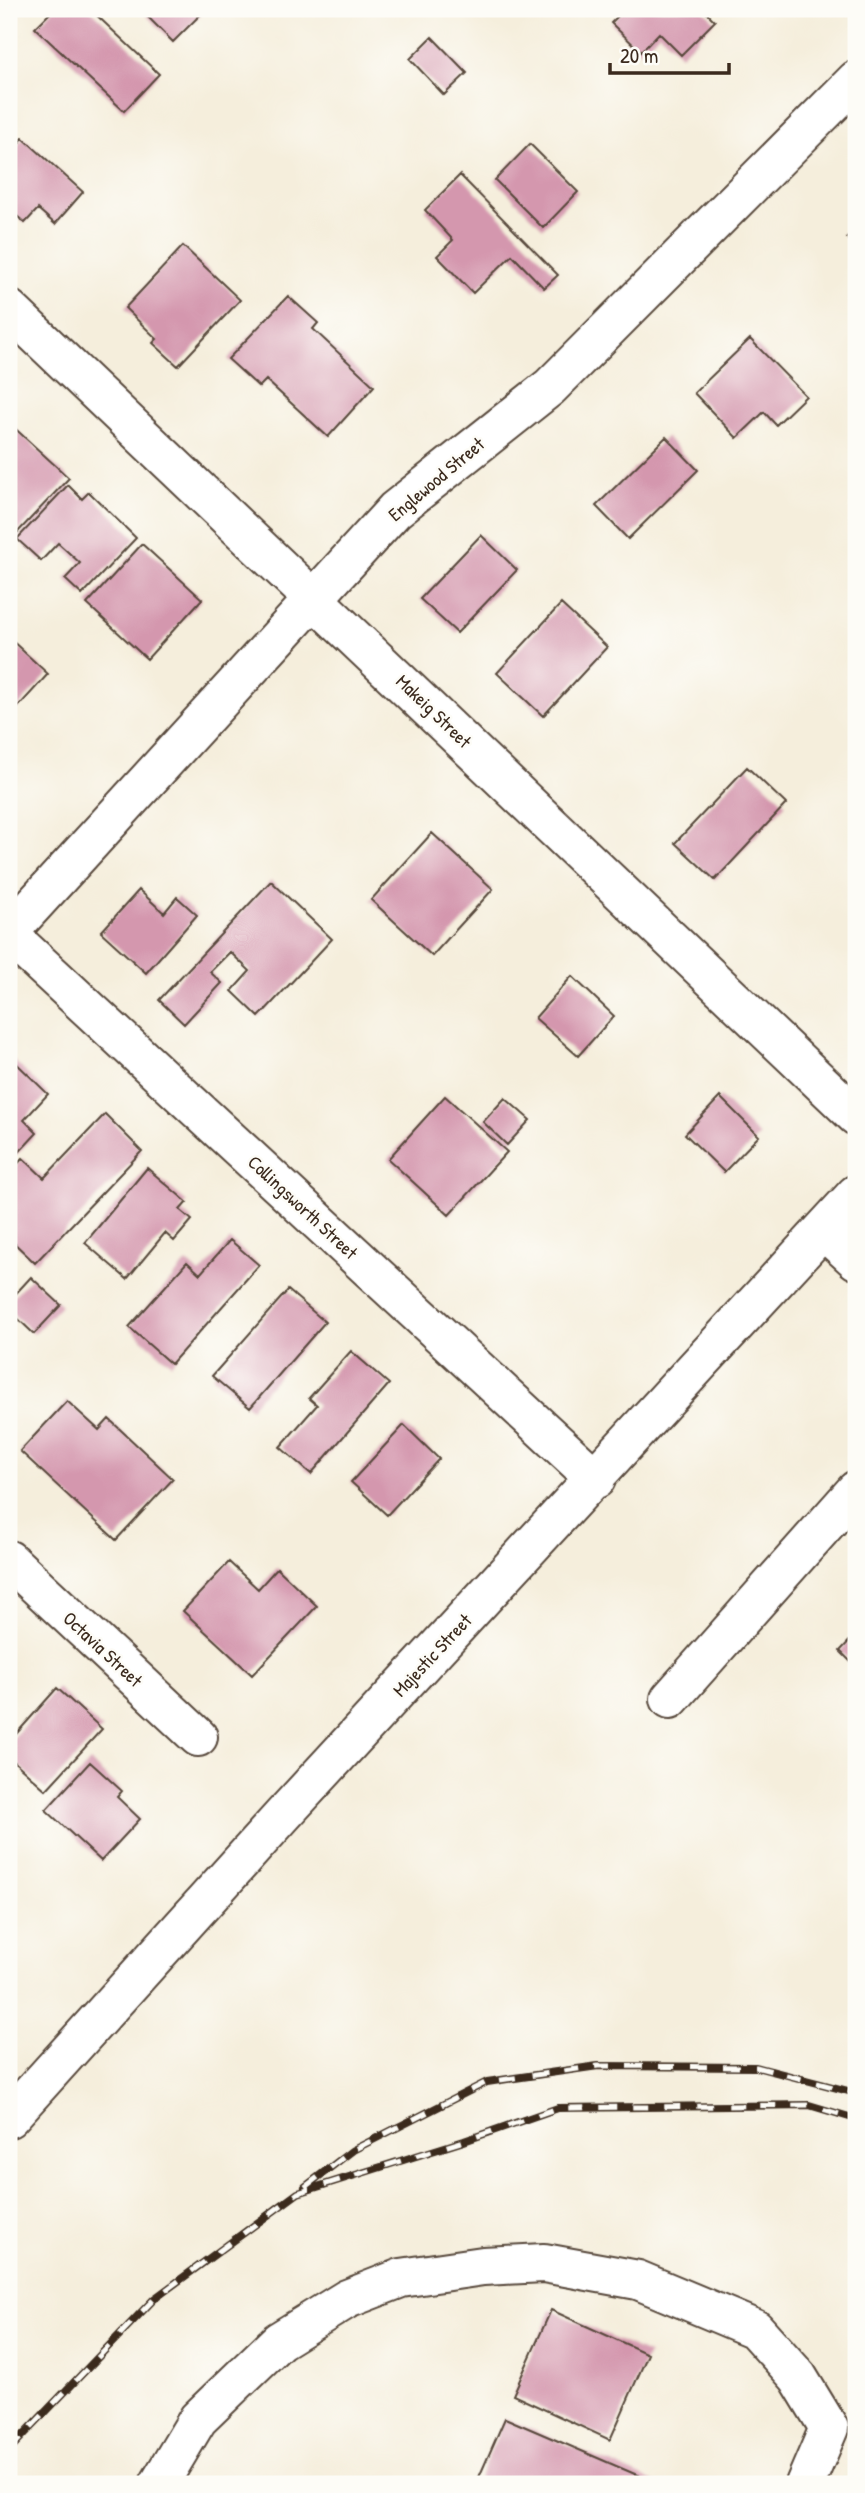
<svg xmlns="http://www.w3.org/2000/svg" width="865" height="2493" font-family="'Patrick Hand',sans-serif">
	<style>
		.building { fill: #d497ae }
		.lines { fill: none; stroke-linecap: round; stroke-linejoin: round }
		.minor-casing { stroke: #57473a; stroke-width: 42 }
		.minor { stroke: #fff; stroke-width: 38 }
		.rail-casing { stroke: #3b2a1e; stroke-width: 8 }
		.rail { stroke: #fdfcf7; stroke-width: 5; stroke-dasharray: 16; stroke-linecap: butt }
		.labels { text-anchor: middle; stroke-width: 5; stroke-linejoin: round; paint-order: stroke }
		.street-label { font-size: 19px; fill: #3b2a1e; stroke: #fdfcf7 }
	</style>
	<rect width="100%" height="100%" fill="#fdfcf7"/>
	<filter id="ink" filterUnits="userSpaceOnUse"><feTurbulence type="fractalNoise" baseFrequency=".0143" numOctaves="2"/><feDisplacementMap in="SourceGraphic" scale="14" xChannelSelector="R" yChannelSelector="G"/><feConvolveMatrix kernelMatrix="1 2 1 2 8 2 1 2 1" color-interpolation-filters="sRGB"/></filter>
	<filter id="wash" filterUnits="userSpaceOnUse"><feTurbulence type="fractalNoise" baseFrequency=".00686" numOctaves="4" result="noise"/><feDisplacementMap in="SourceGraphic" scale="28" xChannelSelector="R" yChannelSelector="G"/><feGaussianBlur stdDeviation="1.57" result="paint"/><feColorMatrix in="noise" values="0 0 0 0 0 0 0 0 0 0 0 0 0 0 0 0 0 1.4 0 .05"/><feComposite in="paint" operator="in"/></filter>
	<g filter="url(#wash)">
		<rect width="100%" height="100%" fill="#f5eedc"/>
		<g id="blocks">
			<path class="building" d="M54,9h36l69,65 -35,37 -89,-83z
				M140,9h66l-33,33z
				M625,9h78l12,12 -34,34 -22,-22 -18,19 -30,-29z
				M432,37l35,36 -23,22 -34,-36z
				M23,138l60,54 -28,32 -17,-15 -13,14 -16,-14v-55z
				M530,144l48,48 -35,36 -48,-48z
				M460,175l98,100 -14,13 -32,-33 -39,38 -36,-37 16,-16 -28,-30z
				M856,228v18l-9,-8z
				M183,246l57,54 -62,66 -25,-23 4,-4 -32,-31z
				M288,296l30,27 -5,6 61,57 -46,51 -62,-57 -7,7 -31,-28z
				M750,339l56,57 -30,29 -12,-13 -27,26 -43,-45z
				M9,423l60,55 -53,56 -7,-7z
				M666,437l32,33 -70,69 -32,-33z
				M68,485l14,14 7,-7 47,46 -54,57 -17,-16 15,-16 -22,-20 -17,18 -24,-22z
				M481,535l36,35 -60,63 -37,-34z
				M142,544l60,55 -55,60 -60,-55z
				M561,604l46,43 -64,69 -46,-43z
				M9,638l39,36 -39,43z
				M747,767l39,37 -71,76 -40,-37z
				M432,833l61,56 -61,67 -61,-56z
				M271,881l61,58 -73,78 -27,-26 18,-20 -20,-19 -20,20 12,11 -38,41 -25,-24z
				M139,890l25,23 13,-16 20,18 -51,58 -45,-41z
				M572,976l42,40 -36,40 -43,-38z
				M9,1056l39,38 -24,26 13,13 -28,30z
				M445,1096l62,56 -58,63 -61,-56z
				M720,1097l39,39 -35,36 -39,-38z
				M505,1098l25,22 -23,25 -24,-23z
				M105,1114l37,37 -107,112 -26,-25v-65l14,-15 21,20z
				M147,1168l40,34 -7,8 12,10 -18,21 -9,-8 -38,46 -42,-36z
				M230,1240l29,25 -88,99 -42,-37 58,-65 13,12z
				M31,1277l30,28 -27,29 -25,-24v-9z
				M288,1290l37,32 -75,86 -38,-32z
				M351,1351l38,33 -78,90 -31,-27 37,-42 -8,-7z
				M67,1401l32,29 10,-11 64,60 -57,61 -96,-89z
				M404,1425l35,34 -52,56 -36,-33z
				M229,1562l29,27 19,-21 40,38 -65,69 -69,-64z
				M856,1634v33l-16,-16z
				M57,1688l45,41 -56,61 -37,-33v-15z
				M90,1762l32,29 -5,6 23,22 -39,42 -55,-51z
				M551,2310l97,44 -38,86 -97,-45z
				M505,2418l153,66h-182z"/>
		</g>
	</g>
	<g filter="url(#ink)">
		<use href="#blocks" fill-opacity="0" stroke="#57473a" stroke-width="2"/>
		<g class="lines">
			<g class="minor-casing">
				<path id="minor" d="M9,309l847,807
					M9,932l386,-422 155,-123 306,-307
					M9,935l587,544
					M823,1230l33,30
					M9,1560l189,177
					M670,1699l186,-209
					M9,2118l273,-302 574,-622
					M159,2484l39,-65 81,-78 68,-42 54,-21 82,-12 61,-3 94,17 117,49 43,48 31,51 -24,56"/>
			</g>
			<use href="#minor" class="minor"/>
			<g class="rail-casing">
				<path id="rail" d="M305,2187l48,-37 134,-68 111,-16 158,1 100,26
					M9,2450l145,-151 144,-106 166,-52 94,-33 251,-3 47,14"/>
			</g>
			<use href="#rail" class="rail"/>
		</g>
	</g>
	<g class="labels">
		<g class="street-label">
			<text transform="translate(436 479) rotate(-40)" y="7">Englewood Street</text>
			<text transform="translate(434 711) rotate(44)" y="7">Makeig Street</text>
			<text transform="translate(303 1207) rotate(43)" y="7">Collingsworth Street</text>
			<text transform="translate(103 1649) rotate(43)" y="7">Octavia Street</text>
			<text transform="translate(432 1655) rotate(-47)" y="7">Majestic Street</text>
		</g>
	</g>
	<rect width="865" height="2493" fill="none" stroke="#fdfcf7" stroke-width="35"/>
	<path d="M610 63v10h119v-10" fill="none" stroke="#3b2a1e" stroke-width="3.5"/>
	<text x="620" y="63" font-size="21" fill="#3b2a1e" stroke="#fdfcf7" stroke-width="5" paint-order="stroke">20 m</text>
</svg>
